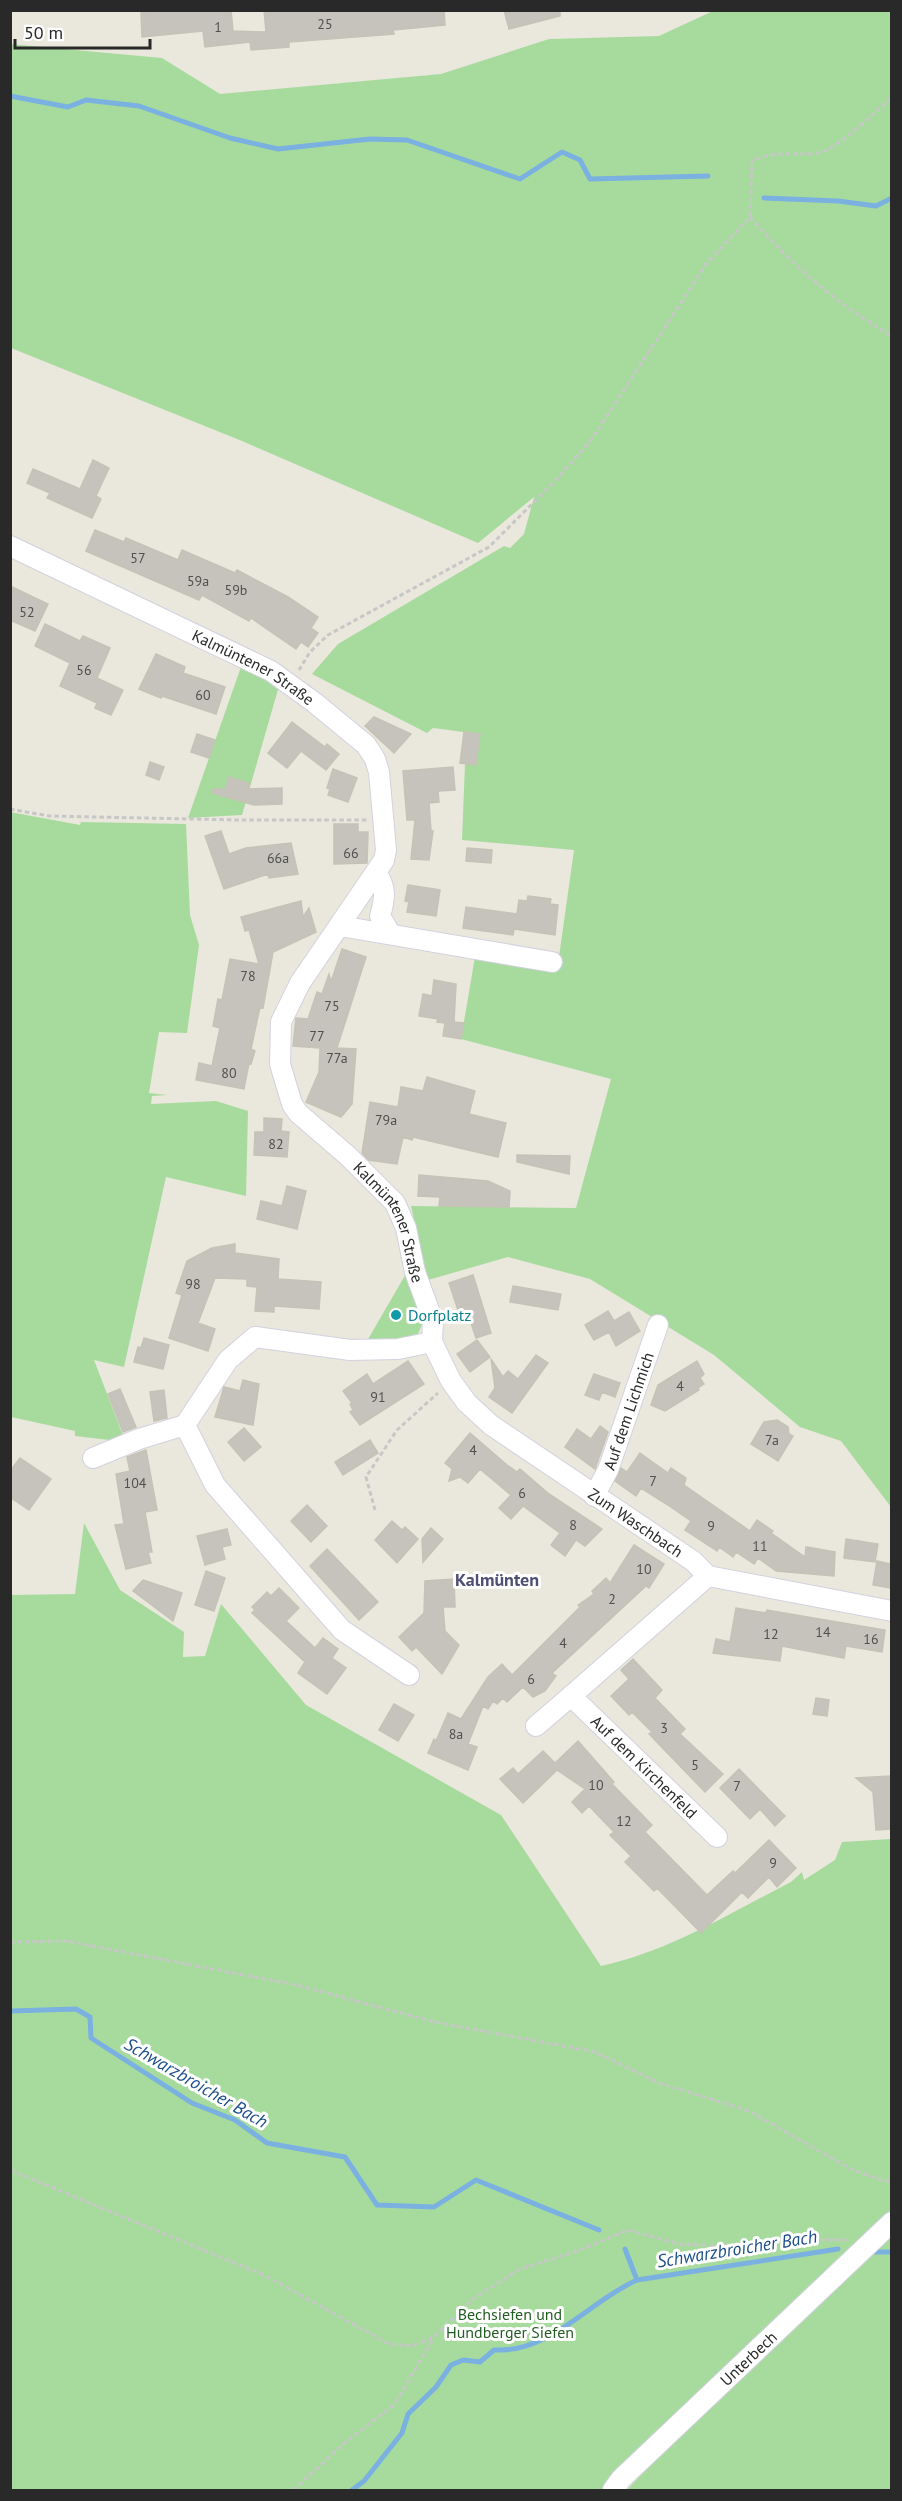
<svg xmlns="http://www.w3.org/2000/svg" width="902" height="2501" font-family="'PT Sans',sans-serif">
	<style>
		.green { fill: #a7db9e }
		.lines { fill: none; stroke-linecap: round; stroke-linejoin: round }
		.stream { stroke: #7ab1e1; stroke-width: 5 }
		.building { fill: #c5c3bc; stroke: #c5c2b6; stroke-width: 1.5 }
		.minor-casing { stroke: #d2d2e0; stroke-width: 22 }
		.path { stroke: #c7c7c7; stroke-width: 3; stroke-dasharray: 4.5 3; stroke-linecap: butt }
		.minor { stroke: #fff; stroke-width: 20 }
		.culture-dot { fill: #0f9aa8; stroke: #fff; stroke-width: 2 }
		.labels { text-anchor: middle; stroke-width: 6; stroke-linejoin: round; paint-order: stroke }
		.number-label { font-size: 14px; fill: #50504e }
		.street-label { font-size: 16px; fill: #292929; stroke: #fff }
		.culture-label { font-size: 16px; fill: #0d838f; stroke: #fff; text-anchor: start }
		.park-label { font-size: 16px; fill: #225e21; stroke: #fff }
		.neighbourhood-label { font-size: 18px; font-weight: bold; fill: #4f4e74; stroke: #fff }
		.water-label { font-size: 18px; font-style: italic; fill: #1c4e8a; stroke: #fff }
	</style>
	<rect width="100%" height="100%" fill="#eae7dc"/>
	<path class="green" d="M713,11h178v1496l-50,-66 -41,-14 -86,-72 -124,-76 -82,-22 -80,23 -17,-74 165,2 35,-129 -150,-40 14,-82 82,14 17,-121 -112,-10 3,-76 11,1 3,-31 -46,-6 -6,5 -115,-59 26,-30 166,-98 6,2 14,-14 10,-37 -56,46 -236,-102 -231,-93 -1,-304 152,14 58,36 221,-20 108,-35 110,-3z
		M242,664l37,22 -37,129 -54,3z
		M10,812l70,13 1,-3 105,2 4,91 9,30 -12,88 -28,-1 -10,61 18,2 -15,1 -1,8 65,-3 32,10 -2,85 -80,-19 -42,190 -30,-7 30,78 -6,3 -43,-5v-5l-64,-14z
		M407,1272l16,50 -5,12 -6,5 -45,2z
		M84,1523l36,67 64,42 -1,25 22,-1 16,-52 85,101 195,110 100,151c67,-14 129,-53 190,-84l11,-10 2,8 31,-20 7,-18 49,-3v651h-264l55,-60 -77,60h-594l-1,-895 65,-1z"/>
	<g class="lines">
		<path class="stream" d="M10,96l58,11 18,-7 53,6 91,32 48,11 92,-10 37,1 113,39 42,-27 18,8 10,19 118,-3
			M764,198l74,3 38,5 16,-8
			M10,2011l66,-2 14,8 1,21 101,65 43,17 32,23 78,14 32,48 57,2 42,-27 123,50
			M625,2249l12,31 201,-31
			M875,2252h17
			M352,2490l12,-9 38,-48 6,-19 28,-27 15,-22 12,-5 17,2 14,-12c57,3 95,-49 143,-70"/>
	</g>
	<path class="building" d="M162,10h69l2,21 33,1 -2,-22h180l1,15 -52,5 1,4 -105,8v5l-38,3 -1,-8 -45,5 -2,-16 -61,6 -1,-24z
		M504,10h56v6l-51,13z
		M93,460l16,8 -13,28 5,3 -9,19 -45,-20 3,-5 -23,-10 6,-14 47,20z
		M95,530l29,12 2,-4 52,22 4,-10 53,23 2,-3 51,27 30,20 -7,11 7,5 -10,14 -7,-5 -5,7 -45,-31 -2,3 -47,-26 -3,5 -113,-49z
		M10,586l38,18 -13,27 -25,-11z
		M45,624l35,17 3,-5 27,12 -13,30 26,12 -12,25 -16,-7 2,-5 -37,-17 10,-23 -35,-17z
		M156,654l29,13 -2,6 42,14 -9,27 -54,-18 -1,2 -22,-9z
		M374,717l37,17 -17,19 -29,-27z
		M292,722l33,25 2,-3 12,10 -13,16 -25,-19 -14,17 -19,-15z
		M464,732l16,2 -4,31 -16,-2z
		M197,734l18,6 -6,18 -18,-6z
		M150,762l14,5 -5,13 -13,-5z
		M453,767l2,23 -17,1 1,11 -10,1 2,28h2l-4,29 -18,-1 4,-39h-8l-4,-49z
		M333,769l24,9 -9,24 -20,-7 2,-6 -3,-1z
		M229,777l20,6 -1,6 34,-1v16l-28,1 -42,-12 1,-4h13z
		M334,824h24v8h10l-1,31 -33,1z
		M221,831l8,23 17,-6 45,-5 7,31 -29,4 -1,-4 -44,15 -19,-53z
		M467,848l25,2 -1,13 -25,-2z
		M408,885l32,5 -4,26 -29,-4 2,-10 -4,-1z
		M528,896l23,3 -1,5 8,1 -3,30 -41,-6 -1,6 -50,-7 3,-21 51,7 2,-14 8,1z
		M301,901l2,16 6,-9 7,24 -43,20 -10,56 -3,-1 -9,42 4,2 -4,13 -2,-1 -5,26 -48,-9 3,-17 13,3 8,-38 -7,-2 5,-27 4,1 8,-41 29,5 -10,-34 -4,1 -4,-14z
		M342,949l24,8 -29,91 19,1 -4,55 -11,13 -35,-15 13,-30 1,-24 -27,-2 3,-28 12,1 9,-27 5,2 7,-20 2,8z
		M434,980l22,4 -2,38 10,1 -3,16 -18,-3 2,-13 -8,-1 1,-3 -19,-3 4,-22 9,2z
		M427,1077l48,14 -6,23 37,9 -8,34 -85,-20 -1,3 -9,-3 -6,27 -29,-4 -6,-7 8,-51 28,5 3,-20 22,4z
		M264,1118l18,1 -1,12 8,1 -2,25 -33,-2 1,-23h9z
		M517,1155l53,1 -1,18 -52,-12z
		M419,1175l69,6 22,10 -1,16 -70,-1 1,-9 -22,-1z
		M287,1186l19,5 -9,38 -40,-10 4,-18 21,5z
		M235,1244v9l44,6 -1,20 43,3 -2,27 -45,-3v6l-19,-1 2,-24 -10,-1v-7l-32,-1 -17,45 17,6 -7,22 -39,-13 13,-43 -6,-2 11,-32 25,-13z
		M473,1275l18,58 -15,5 -8,-24 -8,2 -11,-33z
		M513,1286l48,8 -3,16 -48,-8z
		M608,1311l6,10 15,-9 11,19 -24,15 -7,-14 -15,8 -9,-15z
		M144,1338l25,7 -6,24 -29,-7 4,-15 3,1z
		M477,1340l13,17 -20,15 -13,-18z
		M536,1355l12,8 -36,50 -23,-16 6,-9 -4,-29 12,18 5,-6 10,8z
		M408,1361l16,23 -64,41 -10,-13 3,-2 -3,-6 2,-1 -9,-12 24,-17 6,10z
		M697,1361l7,13 -4,4 4,6 -6,4 1,2 -34,21 -14,-6 7,-20z
		M594,1374l26,9 -5,14 -13,-5 -3,8 -14,-5z
		M243,1380l16,4 -6,41 -38,-8 9,-30 16,4z
		M120,1389l16,38 -13,5 -15,-38z
		M164,1390l3,28 -13,3 -4,-29z
		M777,1420l11,7 1,7 4,2 -15,25 -27,-17 13,-22z
		M600,1426l8,6 -13,37 -30,-22 12,-18 14,10z
		M244,1428l17,19 -17,14 -16,-19z
		M470,1433l37,32 10,7 3,-3 29,25 53,35 -17,17 -9,-6 -11,16 -14,-11 9,-12 -37,-27 -12,13 -12,-11 12,-13 -31,-26 -12,14 -8,-6 -11,4 3,-12 -7,-6z
		M370,1440l8,13 -35,22 -8,-13z
		M146,1450l11,60 -12,2 7,40h-4l3,11 -25,6 -11,-44 9,-1 -8,-50 14,-3 -3,-14z
		M640,1453l28,20 3,-5 15,10 -2,7 66,46 7,-11 16,11 -2,2 34,24 1,-10 29,5 -1,24 -58,-5 -18,-13 -4,6 -18,-12 -3,5 -14,-10 -2,4 -32,-21 6,-9 -23,-16 -27,-17 -5,8 -21,-15 6,-13 6,4z
		M20,1458l31,21 -22,31 -19,-13v-26z
		M307,1505l20,21 -16,16 -20,-21z
		M392,1521l10,9 3,-3 13,12 -21,24 -22,-23z
		M431,1528l12,11 -20,23 -1,-23z
		M227,1529l4,16 -9,2 3,12 -20,6 -8,-29z
		M846,1539l32,5 -3,18 -31,-4z
		M634,1545l30,19 -15,24 -3,-2 -94,87 4,3 -11,15 -12,6 -10,-10 -16,15 -4,-4 -6,6 -4,-3 -5,8 -5,-3 -15,38 9,3 -9,23 -40,-17 6,-14 2,2 12,-28 13,6 27,-42 14,-13 10,11 68,-68 -2,-2 16,-11 -2,-3 14,-13 4,5z
		M327,1549l51,53 -19,18 -49,-54z
		M877,1561l14,3v24l-18,-3z
		M206,1571l19,7 -11,33 -19,-6z
		M454,1579l1,28h-12l2,24 14,14 -17,29 -26,-27 -4,4 -13,-14 25,-24 1,-32z
		M143,1580l39,13 -9,28 -40,-30z
		M279,1588l20,20 -13,13 29,27 8,-10 15,11 -6,9 14,10 -19,26 -29,-21 7,-11 -53,-49 3,-3 -3,-3 15,-15 4,4z
		M736,1608l30,5 1,-3 118,20 -3,22 -36,-6 -2,12 -62,-12 -2,15 -67,-8 3,-14 14,3z
		M633,1659l29,31 -7,8 30,31 -5,5 43,40 -18,18 -56,-58 3,-2 -20,-20 -3,3 -18,-19 18,-17 -8,-9z
		M816,1698l13,2 -2,16 -14,-2z
		M394,1704l20,11 -16,26 -19,-11z
		M578,1741l36,41 -2,2 40,41 -7,7 62,63 26,-24 2,2 34,-33 27,28 -19,19 -8,-10 -21,21 -6,-6 -41,41 -44,-45 -3,3 -29,-29 6,-6 -21,-21 4,-3 -25,-26 -7,7 -10,-11 13,-13 -28,-19 -34,33 -23,-24 13,-11 5,6 25,-23 12,12z
		M739,1769l46,47 -10,10 -15,-17 -10,10 -30,-31z
		M891,1776v53l-15,1 -3,-38 -17,-14z"/>
	<g class="lines">
		<g class="minor-casing">
			<g id="minor">
				<path id="s1" d="M10,546l261,125 44,32 51,42 9,14 4,13 7,78 -2,10 -84,123 -19,39 -1,42 12,40 6,9 50,43 47,47 11,25 9,44 18,49 -1,21 19,39 16,22 24,22 202,136 15,15 184,35"/>
				<path d="M376,873c11,14 9,26 4,43l10,17"/>
				<path d="M340,926l212,36"/>
				<path d="M93,1458l46,-19 46,-14"/>
				<path id="s2" d="M594,1496l14,-26 50,-145"/>
				<path id="s3" d="M708,1576l-137,120 146,141"/>
				<path d="M409,1675l-67,-45 -127,-145 -30,-60 43,-65 27,-23 95,13 48,-1 34,-7"/>
				<path d="M536,1726l35,-30"/>
				<path id="s4" d="M613,2490l8,-11 271,-257"/>
			</g>
		</g>
		<path class="path" d="M750,217c46,51 82,84 142,119
			M299,670l11,-18 18,-17 161,-88 65,-65 38,-43 114,-175 44,-47 2,-56c22,-11 41,-5 65,-8 21,-3 57,-41 75,-56
			M10,809l39,7 190,4h128
			M375,1510l-9,-33 31,-47 41,-37
			M10,1942l56,-1 230,44 139,37 160,30 64,31 90,28 102,58 33,12h8
			M10,2170l256,106 123,68 23,2 22,-9 39,-38 47,-30 57,-18 51,-21 51,14 41,2 62,-7 65,1
			M293,2490l54,-49 47,-36 39,-66"/>
		<use href="#minor" class="minor"/>
	</g>
	<circle class="culture-dot" cx="396" cy="1315" r="6"/>
	<g class="labels">
		<g class="number-label">
			<text x="325" y="29">25</text>
			<text x="218" y="32">1</text>
			<text x="138" y="563">57</text>
			<text x="198" y="586">59a</text>
			<text x="236" y="595">59b</text>
			<text x="27" y="617">52</text>
			<text x="84" y="675">56</text>
			<text x="203" y="700">60</text>
			<text x="351" y="858">66</text>
			<text x="278" y="863">66a</text>
			<text x="248" y="981">78</text>
			<text x="332" y="1011">75</text>
			<text x="317" y="1041">77</text>
			<text x="337" y="1063">77a</text>
			<text x="229" y="1078">80</text>
			<text x="386" y="1125">79a</text>
			<text x="276" y="1149">82</text>
			<text x="193" y="1289">98</text>
			<text x="680" y="1391">4</text>
			<text x="378" y="1402">91</text>
			<text x="772" y="1445">7a</text>
			<text x="473" y="1455">4</text>
			<text x="653" y="1486">7</text>
			<text x="135" y="1488">104</text>
			<text x="522" y="1498">6</text>
			<text x="573" y="1530">8</text>
			<text x="711" y="1531">9</text>
			<text x="760" y="1551">11</text>
			<text x="644" y="1574">10</text>
			<text x="612" y="1604">2</text>
			<text x="823" y="1637">14</text>
			<text x="771" y="1639">12</text>
			<text x="871" y="1644">16</text>
			<text x="563" y="1648">4</text>
			<text x="531" y="1684">6</text>
			<text x="664" y="1733">3</text>
			<text x="456" y="1739">8a</text>
			<text x="695" y="1770">5</text>
			<text x="596" y="1790">10</text>
			<text x="737" y="1791">7</text>
			<text x="624" y="1826">12</text>
			<text x="773" y="1868">9</text>
		</g>
		<g class="street-label">
			<text dy="6" stroke="none"><textPath href="#s1" startOffset="272">Kalmüntener Straße</textPath></text>
			<text dy="6" stroke="none"><textPath href="#s1" startOffset="962">Kalmüntener Straße</textPath></text>
			<text dy="6" stroke="none"><textPath href="#s2" startOffset="92">Auf dem Lichmich</textPath></text>
			<text dy="6" stroke="none"><textPath href="#s1" startOffset="1371">Zum Waschbach</textPath></text>
			<text dy="6" stroke="none"><textPath href="#s3" startOffset="284">Auf dem Kirchenfeld</textPath></text>
			<text dy="6" stroke="none"><textPath href="#s4" startOffset="189">Unterbech</textPath></text>
		</g>
		<g class="culture-label">
			<text x="408" y="1321">Dorfplatz</text>
		</g>
		<g class="park-label">
			<text x="510" y="2320">Bechsiefen und<tspan x="510" dy="18">Hundberger Siefen</tspan></text>
		</g>
		<g class="neighbourhood-label">
			<text x="497" y="1586">Kalmünten</text>
		</g>
		<g class="water-label">
			<text transform="translate(196 2083) rotate(30)" y="6">Schwarzbroicher Bach</text>
			<text transform="translate(737 2249) rotate(-9)" y="6">Schwarzbroicher Bach</text>
		</g>
	</g>
	<rect width="902" height="2501" fill="none" stroke="#292929" stroke-width="24"/>
	<path d="M15 39v9h135v-9" fill="none" stroke="#292929" stroke-width="3"/>
	<text x="24" y="39" font-size="18" fill="#292929" stroke="#ffffff" stroke-width="4.5" paint-order="stroke">50 m</text>
</svg>
